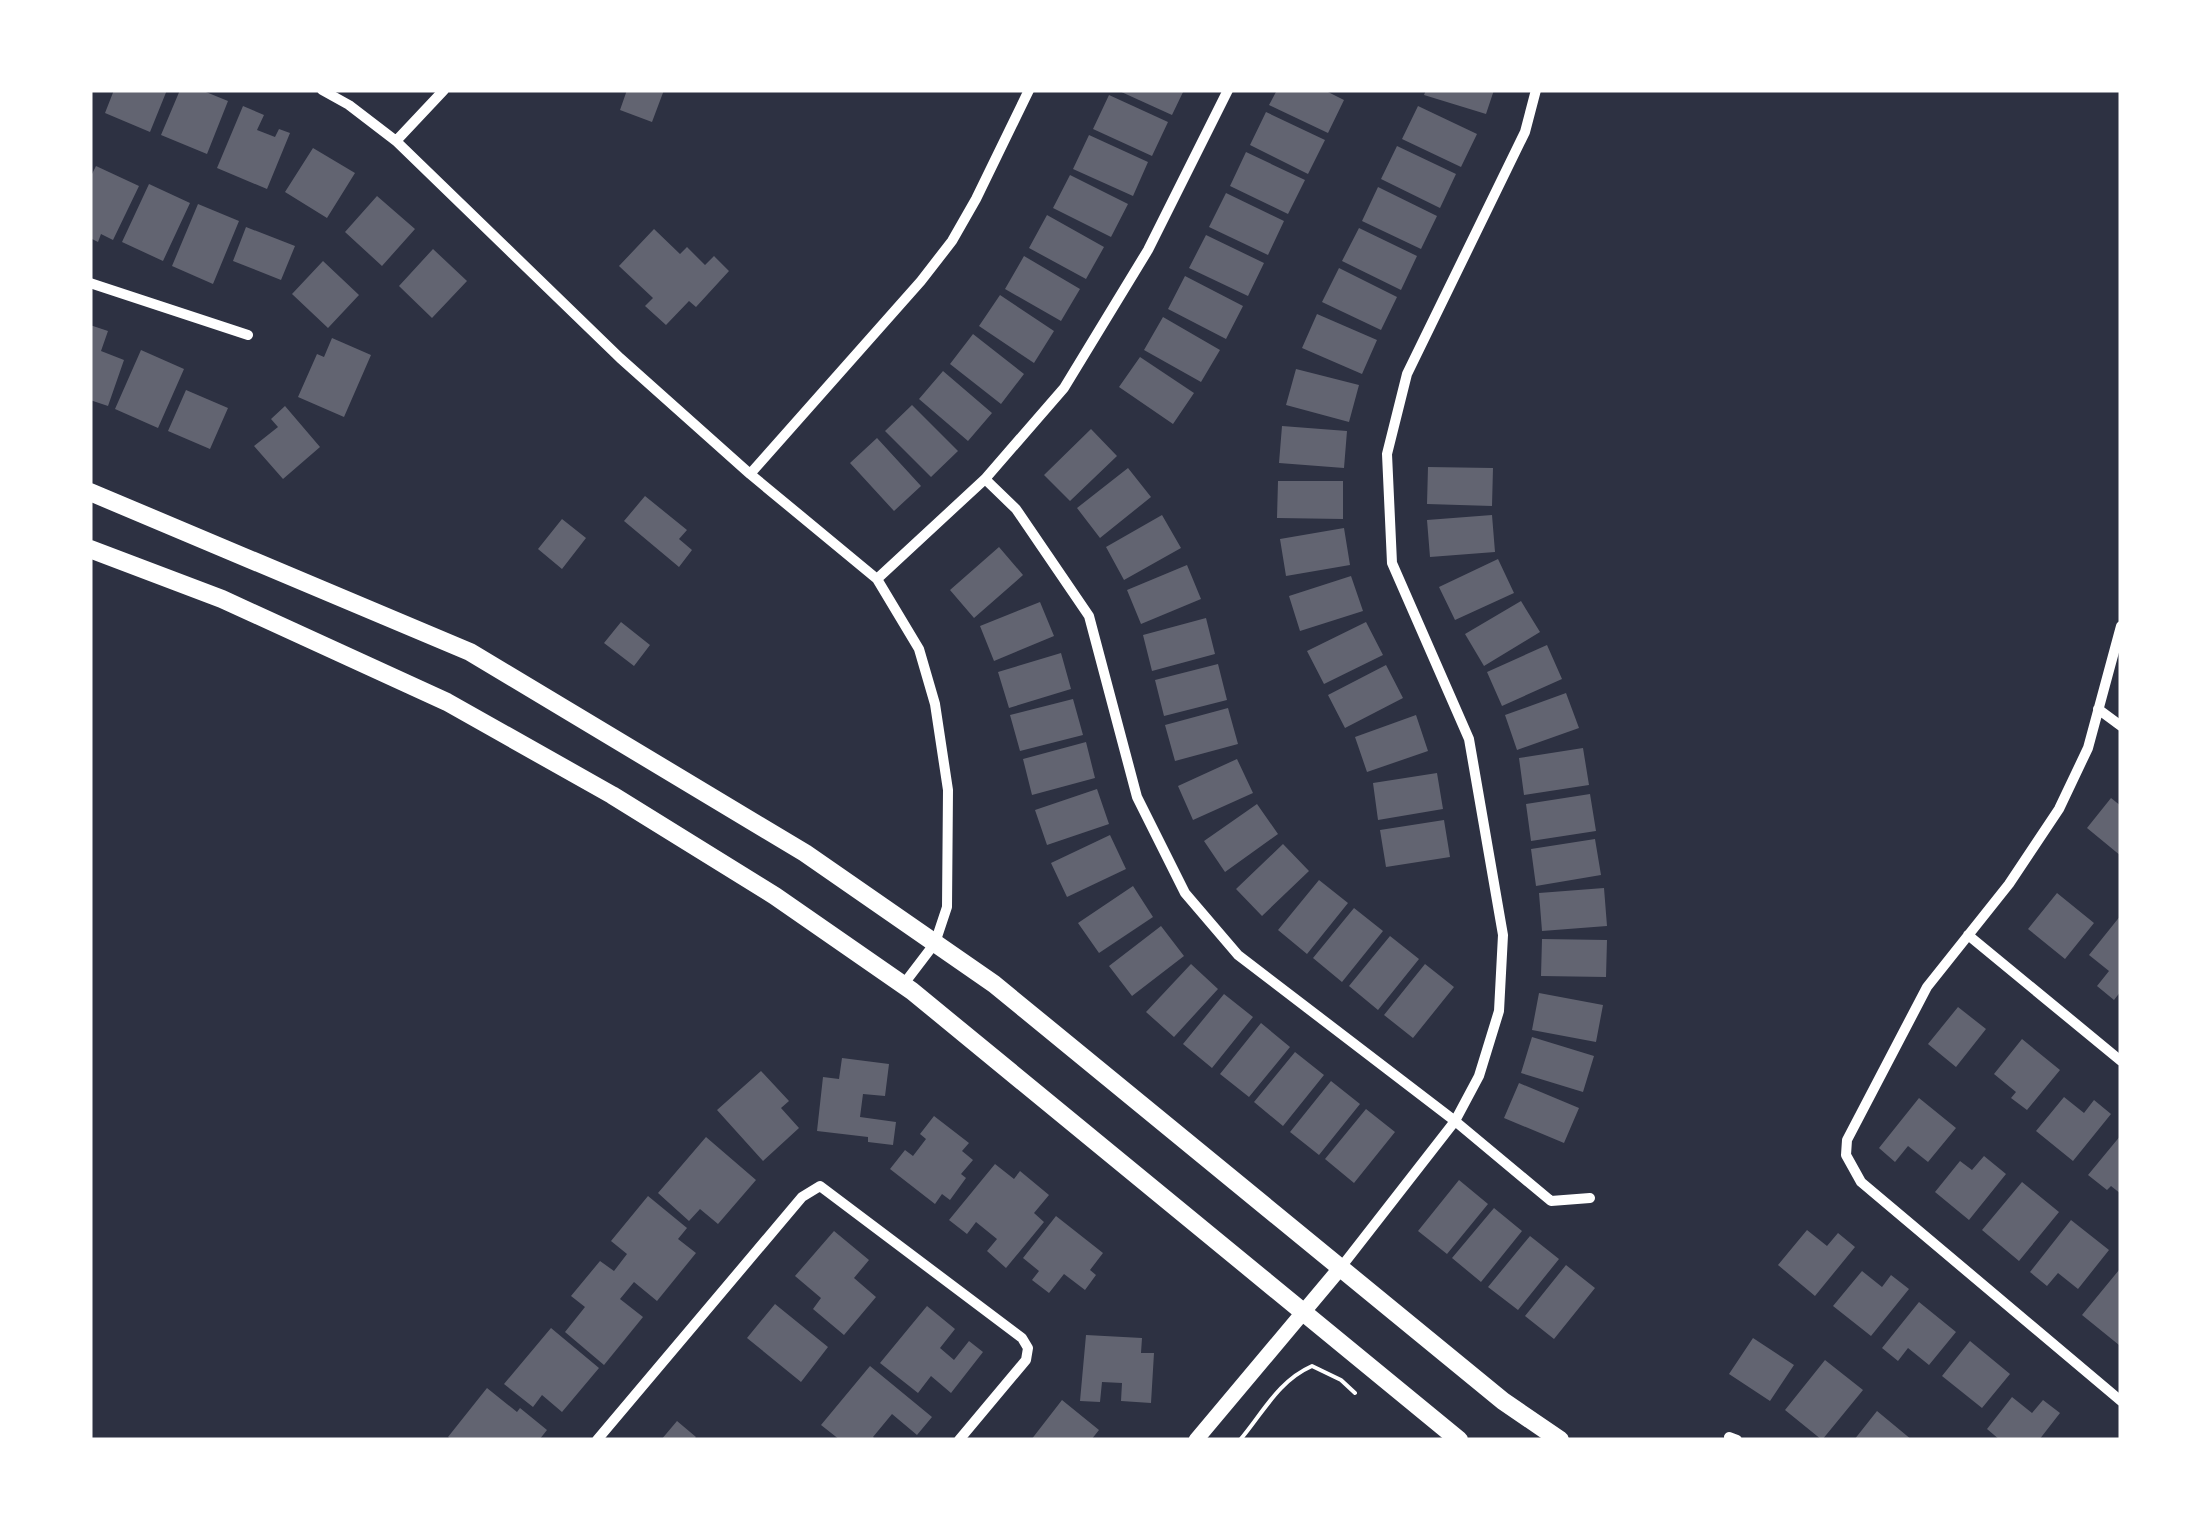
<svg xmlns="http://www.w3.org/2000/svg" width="2211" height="1530" font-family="'DejaVu Sans',sans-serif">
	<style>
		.building { fill: #626471 }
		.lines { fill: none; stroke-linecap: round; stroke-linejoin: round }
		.path { stroke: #fff; stroke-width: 4 }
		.minor { stroke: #fff; stroke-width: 10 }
		.tertiary { stroke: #fff; stroke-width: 15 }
		.secondary { stroke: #fff; stroke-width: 18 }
	</style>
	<rect width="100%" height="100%" fill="#2d3142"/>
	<path class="building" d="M114,90h53l-17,42 -45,-19z
		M180,90h21l27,11 -21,53 -46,-19z
		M627,90h37l-12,32 -32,-12z
		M1117,90h67l-12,25z
		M1277,90h47l20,10 -16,33 -59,-28z
		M1426,90h68l-8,24 -62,-19z
		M1109,95l59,27 -16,34 -59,-27z
		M243,106l21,9 -7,15 18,7 4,-8 11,4 -23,56 -50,-21z
		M1418,106l59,28 -16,33 -59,-28z
		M1266,112l59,28 -17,34 -58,-29z
		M1089,135l59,27 -15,34 -60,-27z
		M1397,146l59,28 -16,34 -59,-29z
		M313,148l42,25 -28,45 -42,-26z
		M1246,152l59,28 -17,34 -58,-28z
		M96,166l43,20 -26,54 -12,-6 -3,8 -8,-4v-60z
		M1070,175l58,29 -17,33 -58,-29z
		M149,184l41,19 -27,58 -41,-19z
		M1378,187l59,29 -16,33 -59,-28z
		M1226,193l58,28 -16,34 -59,-28z
		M377,196l38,33 -33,37 -37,-34z
		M198,204l41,17 -26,63 -41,-18z
		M1047,215l57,32 -18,32 -57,-31z
		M246,227l49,19 -14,34 -48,-19z
		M1359,228l58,28 -16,34 -59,-29z
		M654,229l26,25 7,-7 18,18 9,-9 15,15 -33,36 -7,-6 -23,24 -21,-19 8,-8 -34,-32z
		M1206,235l58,28 -16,33 -59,-28z
		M433,249l34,32 -35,37 -33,-32z
		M1024,256l56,33 -19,32 -56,-32z
		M323,261l36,34 -31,33 -36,-34z
		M1339,268l58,29 -16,33 -59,-28z
		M1185,276l58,30 -17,33 -58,-30z
		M1000,295l54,36 -20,32 -55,-37z
		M1317,314l60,26 -15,34 -60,-26z
		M1163,317l57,33 -19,32 -57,-32z
		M90,325l18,6 -7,20 23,9 -16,46 -18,-6z
		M973,334l51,40 -23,30 -51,-40z
		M332,338l39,17 -27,62 -46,-20 19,-43 7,3z
		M141,350l43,19 -26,59 -43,-19z
		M1140,357l54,36 -21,31 -54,-37z
		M1296,369l63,16 -10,37 -63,-17z
		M943,371l49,42 -24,28 -49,-42z
		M186,390l42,18 -18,41 -42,-18z
		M912,405l46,46 -27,26 -46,-46z
		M285,406l35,41 -37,32 -29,-33 24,-19 -7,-8z
		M1282,426l65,5 -3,37 -65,-5z
		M1091,429l26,27 -47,45 -26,-26z
		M877,438l44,48 -27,25 -44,-48z
		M1428,467l65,1 -1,38 -65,-2z
		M1128,468l23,29 -51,41 -23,-30z
		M1278,481h65v38l-66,-1z
		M645,496l42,34 -8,9 13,11 -13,17 -55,-46z
		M1162,515l19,33 -57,32 -18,-33z
		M1492,515l3,37 -65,5 -3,-37z
		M562,519l24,19 -24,31 -24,-20z
		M1344,528l6,37 -64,11 -6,-37z
		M999,547l24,28 -49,43 -24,-28z
		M1498,559l16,34 -59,27 -16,-33z
		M1187,565l14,34 -60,25 -14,-34z
		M1351,576l12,35 -63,20 -11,-35z
		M1521,601l19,31 -56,34 -19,-32z
		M1040,602l14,34 -60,25 -14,-35z
		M1206,618l9,36 -63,17 -9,-36z
		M621,622l29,23 -16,21 -30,-23z
		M1366,622l17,33 -59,29 -17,-33z
		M1547,645l15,34 -60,27 -15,-34z
		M1061,653l10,36 -62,19 -11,-36z
		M1218,664l9,36 -63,16 -9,-36z
		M1386,665l17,33 -58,30 -17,-33z
		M1566,693l13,35 -62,22 -12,-35z
		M1073,699l10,36 -63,16 -10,-36z
		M1228,708l10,36 -63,17 -10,-36z
		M1416,715l12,36 -61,21 -12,-35z
		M1086,742l9,36 -63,17 -9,-36z
		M1583,748l6,37 -65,10 -5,-37z
		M1237,759l16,34 -60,27 -15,-34z
		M1437,773l6,36 -65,11 -5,-37z
		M1097,789l12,35 -62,21 -12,-35z
		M1590,794l6,37 -65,10 -5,-37z
		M2111,798l10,8v50l-34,-28z
		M1257,804l21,30 -53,38 -21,-31z
		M1444,820l6,37 -64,10 -6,-37z
		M1110,835l16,34 -59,28 -16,-34z
		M1595,839l6,36 -65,11 -5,-37z
		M1283,844l26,27 -47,45 -26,-27z
		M1319,880l29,23 -41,51 -29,-24z
		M1133,886l20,31 -54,36 -21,-30z
		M1604,888l3,38 -65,5 -3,-38z
		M2057,893l37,30 -29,36 -37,-30z
		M1354,908l29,23 -41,51 -29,-24z
		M2121,915v76l-7,9 -17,-14 12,-15 -20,-16z
		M1161,926l23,30 -52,40 -23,-30z
		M1390,936l29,23 -41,51 -29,-24z
		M1542,939l65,1 -1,37 -65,-1z
		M1191,964l27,25 -44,48 -28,-25z
		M1425,964l29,23 -41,51 -29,-23z
		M1539,993l64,12 -7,37 -64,-12z
		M1224,994l29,23 -41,51 -29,-24z
		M1958,1007l28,22 -30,38 -28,-23z
		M1261,1023l29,24 -41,50 -29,-23z
		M1532,1037l62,19 -11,36 -62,-19z
		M2022,1039l38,31 -33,40 -16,-12 5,-6 -22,-18z
		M1295,1052l29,23 -41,51 -29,-24z
		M842,1058l47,6 -4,32 -22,-2 -3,23 36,5 -3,23 -25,-3v-5l-51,-6 6,-54 16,2z
		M761,1071l28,30 -8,7 18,20 -36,33 -46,-51z
		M1331,1081l29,23 -41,51 -29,-23z
		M1519,1083l60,25 -15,35 -60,-25z
		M2064,1097l20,16 10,-13 17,14 -38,47 -37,-30z
		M1919,1098l37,30 -28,34 -20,-16 -13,16 -16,-14z
		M1366,1109l29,23 -41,51 -29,-24z
		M934,1116l35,27 -7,8 11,9 -12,14 5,4 -16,22 -8,-6 -7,10 -45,-35 15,-19 8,6 13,-17 -6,-5z
		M2121,1135v59l-10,-8 -4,4 -19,-15z
		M706,1137l50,43 -38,44 -18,-15 -11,12 -31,-28z
		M1984,1156l22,18 -37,46 -34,-28 25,-31 12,9z
		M995,1164l19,15 6,-8 29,24 -15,18 10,9 -38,46 -19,-17 10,-12 -21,-17 -9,12 -18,-14z
		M1459,1180l29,24 -41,50 -29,-23z
		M2022,1182l37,30 -40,49 -37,-31z
		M648,1196l39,32 -9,11 18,14 -39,48 -23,-19 -14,17 23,18 -39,48 -39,-33 20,-25 -14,-11 29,-35 14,10 13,-17 -16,-13z
		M1494,1208l28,23 -41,51 -29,-24z
		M1056,1216l47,37 -13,17 6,5 -11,15 -21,-16 -15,19 -17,-13 7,-9 -16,-13z
		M2071,1220l38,30 -31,39 -20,-16 -11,13 -17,-14z
		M1807,1230l20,16 11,-13 17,14 -40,49 -37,-31z
		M834,1231l35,29 -15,18 22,19 -32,38 -31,-26 8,-11 -26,-22z
		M1530,1236l29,23 -41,51 -30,-23z
		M1566,1265l29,23 -41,51 -29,-23z
		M2119,1270l2,1 -2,74 -37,-30z
		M1862,1271l20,16 9,-12 18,14 -38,47 -38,-30z
		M1919,1302l37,30 -27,33 -21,-17 -10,13 -16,-13z
		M775,1304l53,43 -27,35 -54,-44z
		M927,1306l28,23 -15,19 14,12 15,-19 14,11 -32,41 -20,-17 -13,17 -38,-30z
		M551,1328l48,40 -37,44 -20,-17 -9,12 -29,-23z
		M1086,1335l56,3 -1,15h13l-3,50 -30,-2 1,-18 -20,-1 -2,20 -20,-1z
		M1753,1338l41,27 -24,36 -41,-27z
		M1970,1341l40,33 -28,34 -40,-32z
		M1825,1360l38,30 -41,50 -37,-30z
		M870,1366l62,51 -15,18 -25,-21 -19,23 3,3h-36l-19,-15z
		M487,1388l30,24 3,-4 27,22 -8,10h-87l-4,-3z
		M2012,1397l20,16 11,-13 17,13 -21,27h-39l-13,-11z
		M1062,1400l37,30 -8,10h-60z
		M1877,1411l35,29h-58z
		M677,1421l19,16 -3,3h-32z"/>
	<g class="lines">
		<path class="path" d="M1240,1440c23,-27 38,-59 72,-74l29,14 14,13"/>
		<path class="minor" d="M322,90l27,15 47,36 224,217 130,116 127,105 42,70 16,55 13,86 -1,117 -12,36 -32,42
			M396,141l48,-51
			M90,283l158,52
			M750,474l171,-193 31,-40 24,-42 53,-109
			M985,479l31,30 73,107 48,181 48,96 53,62 217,166 96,80 39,-3
			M877,579l108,-100 79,-91 84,-138 80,-160
			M2121,626l-33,122 -29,61 -50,75 -82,103 -80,153 -1,15 15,27 260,219
			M2098,709l23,17
			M1968,935l153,126
			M1342,1266l113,-145 24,-45 20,-65 4,-76 -34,-196 -77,-176 -5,-109 20,-80 118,-242 11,-42
			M1729,1437l8,3
			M597,1440l205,-243 18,-11 202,152 6,10 -2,12 -67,80"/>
		<path class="tertiary" d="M1196,1440l146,-174"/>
		<path class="secondary" d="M90,492l380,160 335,201 189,131 509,417 57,39
			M90,549l132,50 225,103 165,93 163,101 137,95 547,449"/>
	</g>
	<rect width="2211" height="1530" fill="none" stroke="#ffffff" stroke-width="185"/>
</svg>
